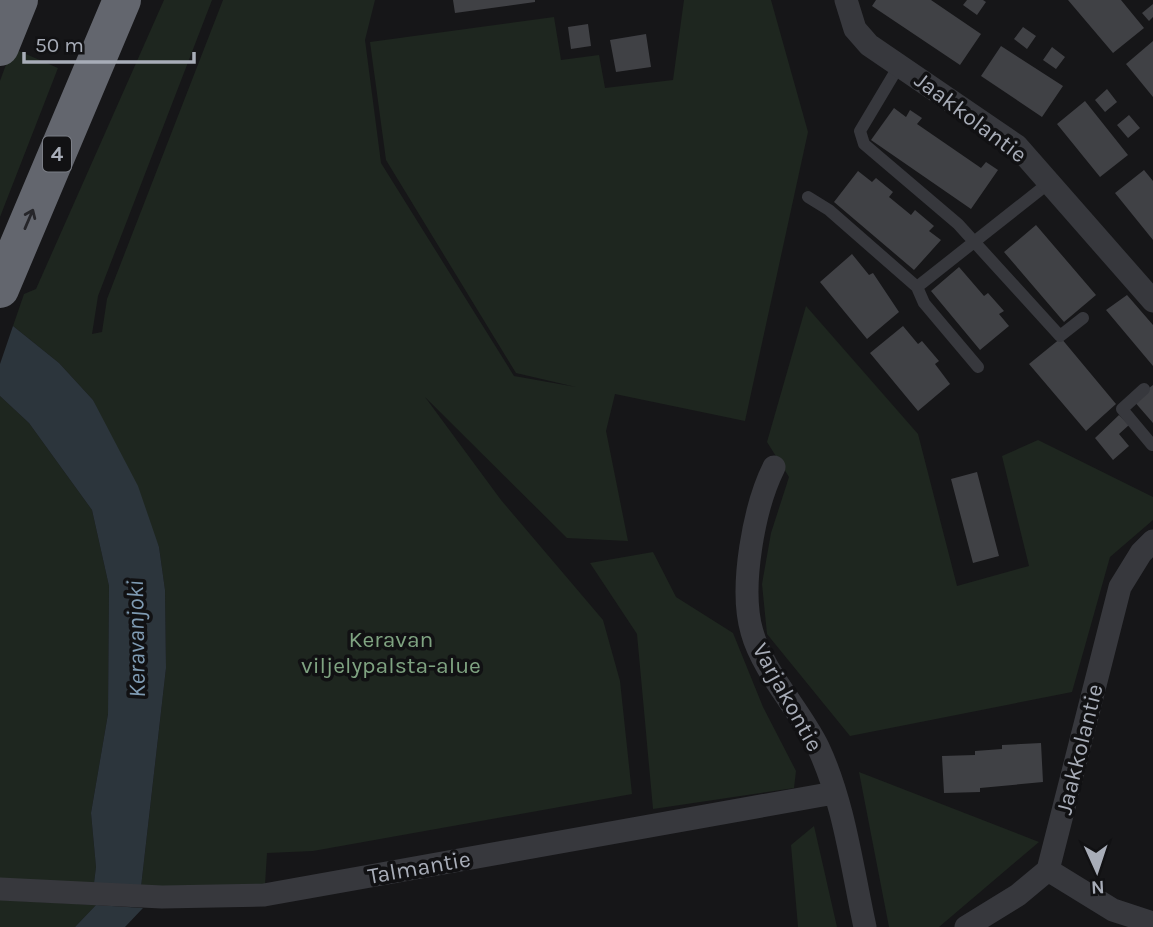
<svg xmlns="http://www.w3.org/2000/svg" width="1153" height="927" font-family="Karla,sans-serif">
	<style>
		.green { fill: #1e261f }
		.water { fill: #2c353c }
		.building { fill: #404145 }
		.lines { fill: none; stroke-linecap: round; stroke-linejoin: round }
		.service { stroke: #37383d; stroke-width: 12 }
		.minor { stroke: #37383d; stroke-width: 23 }
		.motorway { stroke: #63666e; stroke-width: 38 }
		.oneway { stroke: #26262a }
		.labels { text-anchor: middle; stroke-width: 7; stroke-linejoin: round; paint-order: stroke }
		.shield { fill: #111113; stroke: #7b7e86; stroke-width: 2 }
		.shield-label { font-size: 21px; font-weight: bold; fill: #a8adb8 }
		.street-label { font-size: 23px; fill: #a8adb8; stroke: #111113 }
		.park-label { font-size: 23px; fill: #7fa381; stroke: #111113 }
		.water-label { font-size: 24px; font-style: italic; fill: #7f9bb3; stroke: #111113 }
	</style>
	<rect width="100%" height="100%" fill="#161618"/>
	<path class="green" d="M164,0h48l-114,296 -6,38 10,-2 5,-33 116,-299h152l-10,40 16,123 133,213 62,11 -60,-14 -130,-213 -16,-118 184,-25 7,43 38,-5 6,33 68,-8 11,-80h87l37,132 -63,289 -130,-27 -9,37 22,110 -61,-3 -142,-141 76,103 102,120 17,61 12,113 -319,57 -46,2 -2,32 -124,2 25,-219 -1,-78 -6,-43 -66,-147 -34,-37 -46,-37 11,-32 12,-5z
		M12,48l46,20 -58,149v-136z
		M806,306l112,128 39,152 72,-20 -27,-110 36,-16 115,57v23l-43,37 -38,135 -222,44 -83,-102 -5,-50 9,-51 18,-56 -22,-35z
		M0,396l29,27 63,87 17,76 -1,128 -17,99 5,54 -2,16 -94,-4z
		M653,552l23,45 57,36 30,74 33,64 -2,17 -141,21 -16,-175 -47,-71z
		M859,772l180,70 -100,85h-50z
		M814,826l23,101h-39l-7,-82z
		M0,900l96,5 -21,22h-75z"/>
	<path class="water" d="M13,326l46,37 34,37 45,86 21,61 6,43 1,78 -25,219 -47,-4 2,-16 -5,-54 17,-99 1,-128 -17,-76 -63,-87 -29,-27v-32z
		M96,905l47,3 -18,19h-50z"/>
	<path class="building" d="M453,0h82v2l-80,11z
		M876,0h55l50,34 -21,31 -88,-59z
		M967,0h16l3,2 -9,13 -14,-10z
		M1068,0h53l23,28 -31,25z
		M1153,4v13l-4,4 -7,-8z
		M588,24l3,22 -20,3 -3,-22z
		M1023,27l13,9 -9,13 -13,-10z
		M646,34l5,33 -35,5 -6,-32z
		M1153,41v56l-27,-33z
		M1001,46l62,40 -21,31 -61,-41z
		M1052,47l13,10 -9,12 -13,-9z
		M1107,89l10,13 -12,10 -10,-12z
		M1085,101l43,54 -28,22 -43,-53z
		M894,108l12,9 4,-7 12,8 -5,6 64,44 5,-6 12,8 -27,39 -100,-69z
		M1129,115l11,13 -12,10 -11,-13z
		M1144,170l9,11v59l-38,-47z
		M858,171l14,11 4,-4 17,14 -4,5 22,18 4,-5 19,16 -5,5 12,9 -27,30 -80,-68z
		M1036,225l60,70 -32,27 -60,-70z
		M852,254l17,21 4,-2 26,39 -32,27 -47,-57z
		M959,267l25,29 4,-3 16,18 -5,3 10,12 -29,24 -49,-59z
		M1127,295l26,30v41l-47,-56z
		M903,326l15,18 4,-3 17,20 -4,3 15,20 -32,27 -48,-58z
		M1061,338l55,66 -30,27 -57,-67z
		M1153,385v38l-20,-23z
		M1119,415l10,10 -10,9 10,12 -16,14 -18,-22z
		M977,472l22,84 -26,7 -22,-84z
		M1041,743l2,39 -63,6v4l-36,1 -2,-37 33,-1v-4l27,-2v-4z"/>
	<g class="lines">
		<path class="service" d="M900,64l-40,67 4,13 94,80 102,112 23,-18
			M808,197l21,13 88,77 7,16 54,64
			M917,287l133,-105
			M1144,389l-22,20 30,36"/>
		<path class="minor" d="M846,0l9,29 14,16 148,101 136,155
			M774,467c-20,40 -35,121 -22,165 11,40 48,78 66,115 26,55 34,121 47,180
			M1048,870l65,40 40,13
			M0,889l162,8 102,-2 570,-102
			M966,927l52,-32 30,-25 72,-283 21,-34 12,-12"/>
		<path class="motorway" d="M0,47l19,-47
			M0,289l122,-289"/>
	</g>
	<defs><path id="oneway-shaft" d="M-6 0H5M1.5-3L5.5 0L1.5 3" fill="none" stroke-width="1.6" stroke-linecap="round" stroke-linejoin="round" transform="scale(1.75)"/></defs>
	<use class="oneway" href="#oneway-shaft" transform="translate(29 219) rotate(-67)"/>
	<g class="labels">
		<rect class="shield" x="43" y="136.5" width="28" height="35" rx="5"/>
		<g class="shield-label">
			<text x="57" y="161">4</text>
		</g>
		<g class="street-label">
			<text transform="translate(971 117) rotate(37)" y="8">Jaakkolantie</text>
			<text transform="translate(788 697) rotate(61)" y="8">Varjakontie</text>
			<text transform="translate(1079 749) rotate(-76)" y="8">Jaakkolantie</text>
			<text transform="translate(419 867) rotate(-10)" y="8">Talmantie</text>
		</g>
		<g class="park-label">
			<text x="391" y="647">Keravan<tspan x="391" dy="26">viljelypalsta-alue</tspan></text>
		</g>
		<g class="water-label">
			<text transform="translate(136 639) rotate(-91)" y="8">Keravanjoki</text>
		</g>
	</g>
	<g transform="translate(1097 871) rotate(177)" stroke="#111113" stroke-width="5" paint-order="stroke">
	<path d="M0-5L12 26L0 18L-12 26Z" fill="#a8adb8"/>
	<text y="-10" font-size="19" font-weight="bold" text-anchor="middle" fill="#a8adb8">N</text>
	</g>
	<path d="M24 52v10h170v-10" fill="none" stroke="#a8adb8" stroke-width="3.5"/>
	<text x="35" y="52" font-size="21" fill="#a8adb8" stroke="#111113" stroke-width="5" paint-order="stroke">50 m</text>
</svg>
